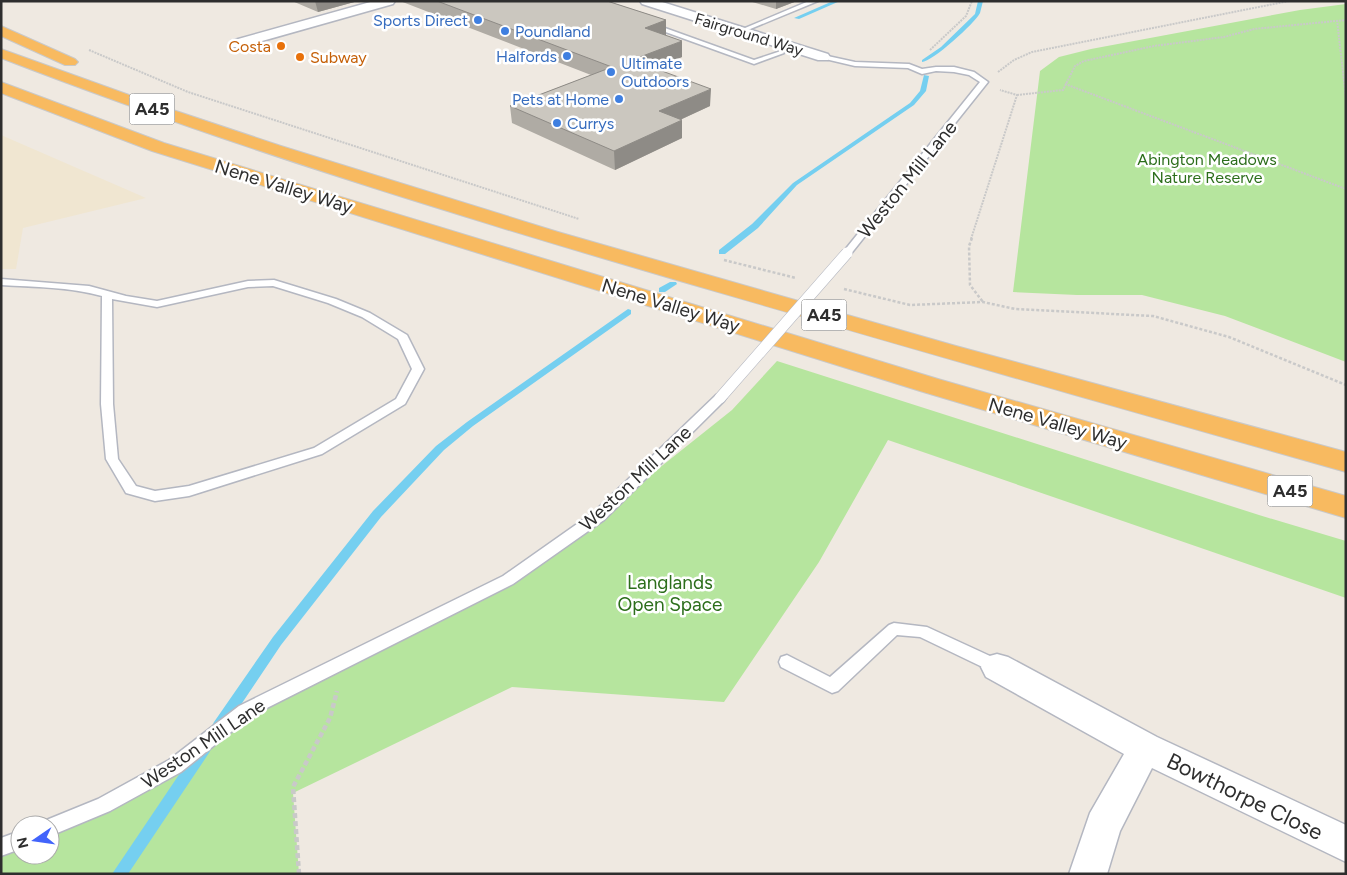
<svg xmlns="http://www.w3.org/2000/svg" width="1347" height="875" font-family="Figtree,sans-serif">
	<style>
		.education { fill: #f0e6d1 }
		.green { fill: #b6e59e }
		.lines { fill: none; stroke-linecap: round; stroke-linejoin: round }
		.stream { fill: #75cff0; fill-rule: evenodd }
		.service-casing { stroke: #b4b7c1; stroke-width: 3 }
		.minor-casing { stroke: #b4b7c1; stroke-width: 3 }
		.trunk-casing { stroke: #c9c9c9; stroke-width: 2 }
		.path-far2 { stroke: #c9c9c9; stroke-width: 2; stroke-dasharray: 2 1; stroke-linecap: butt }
		.path-far1 { stroke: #c9c9c9; stroke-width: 2.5; stroke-dasharray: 3 2; stroke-linecap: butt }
		.path { stroke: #c9c9c9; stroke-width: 4.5; stroke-dasharray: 5 3; stroke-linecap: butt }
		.service { fill: #fff; fill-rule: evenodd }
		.minor { fill: #fff; fill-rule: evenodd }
		.trunk { fill: #f8ba60; fill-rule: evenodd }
		.service-bridge-casing { stroke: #b4b7c1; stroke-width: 12; stroke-linecap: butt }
		.service-bridge { stroke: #fff; stroke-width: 11 }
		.wall { fill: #afaba4 }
		.shaded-wall { fill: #8e8b86 }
		.building { fill: #cbc7bf; stroke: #8e8b86 }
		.shop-dot { fill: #3f7fe0; stroke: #fff; stroke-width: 2 }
		.food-dot { fill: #e8710a; stroke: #fff; stroke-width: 2 }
		.labels { text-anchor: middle; stroke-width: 5; stroke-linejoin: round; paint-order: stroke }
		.far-shop-label { font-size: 16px; fill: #366cbe; stroke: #fff; text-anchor: end }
		.far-street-label { font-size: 16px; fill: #2e2e2e; stroke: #fff }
		.far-food-label { font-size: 16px; fill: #c56008; stroke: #fff; text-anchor: end }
		.far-park-label { font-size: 16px; fill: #2c6e1b; stroke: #fff }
		.shield { fill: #fff; stroke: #6d6d6d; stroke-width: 1 }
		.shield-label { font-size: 18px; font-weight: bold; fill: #2e2e2e }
		.street-label { font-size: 19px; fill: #2e2e2e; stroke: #fff }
		.park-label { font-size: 19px; fill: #2c6e1b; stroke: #fff }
		.near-street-label { font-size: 22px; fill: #2e2e2e; stroke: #fff }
	</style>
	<rect width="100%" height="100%" fill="#efe9e1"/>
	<path class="education" d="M1,135l145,63 -123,30 -7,41h-15z"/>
	<path class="green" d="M1346,4v358l-121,-46 -83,-21h-65l-64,-3 27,-221 19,-14 32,-8 209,-39z
		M777,361l482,154 87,26v57l-458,-158 -69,122 -95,140 -212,-15 -219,106 6,81h-298v-27l19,-7v15h30v-28l54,-22 141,-94 263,-131 91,-64 133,-106z"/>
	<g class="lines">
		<path class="stream" d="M833,1h7l-41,18 -5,-1z
			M978,1h5c-1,4 -2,8 -3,12 -5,10 -48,49 -58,49v-2l19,-13 34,-33z
			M924,75l5,1 -3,15 -12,14 -117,80 -39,43 -33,26h-6v-4l33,-26 41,-41 117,-80 10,-12z
			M670,282h6l1,2 -12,8h-6v-4z
			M628,309l3,1v4l-158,112 -29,24 -63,67 -100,128 -57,85 -5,2 -5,-2 -2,-4 2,-4 59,-85 100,-126 63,-65 31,-24z
			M204,743l5,2 2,4 -2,4 -81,121h-16l87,-129z"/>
		<g class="service-casing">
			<path id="service" d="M809,1h9l-75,31 -5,-1z
				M651,23l103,37 27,-9 3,2 -30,11 -105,-38 -1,-1z
				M823,55l32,7 54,2 13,5 14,-2h18l20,5 14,10 -138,173 -3,1 -5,-3 2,-2 136,-169 -11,-7 -15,-3 -18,-1 -14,3 -14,-6 -53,-2 -34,-8 -1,-1z
				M1,279l88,7 37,10 31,5 91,-20 26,-1 62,19 34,14 37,22 17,34 -19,35 -83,50 -133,42 -34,5 -29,-8 -20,-34 -5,-55 1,-108c-33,-9 -67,-9 -101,-11zM273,286l55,17 34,14 36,22 14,30 -16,30 -82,49 -125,38 -34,5 -19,-5 -18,-27 -5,-55 -1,-105 45,8 91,-20z
				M720,394l6,4 -2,3 -120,119 -91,64 -262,132 -70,56 -71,39 -60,25v-11h-8l2,-4 54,-22 71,-39 70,-54 264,-130 91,-64 122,-117z
				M894,623l33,4 76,35 2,5 -2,5 -6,2 -77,-37 -23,-2 -59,56 -6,2 -51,-26 -2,-5 2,-5 6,-2 43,22 59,-52z
				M20,831v18l-19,7v-18z"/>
		</g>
		<g class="minor-casing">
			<path id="minor" d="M374,1h21l-2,3 -152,43h-10l-2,-3 2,-3z
				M640,1h19l169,53 2,3 -2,3h-10l-176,-56z
				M997,654l11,3 149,80 189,88v37l-194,-94 -32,63 -13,43h-38l21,-61 34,-59 -138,-77 -5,-10 5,-10z"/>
		</g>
		<g class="trunk-casing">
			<path id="trunk" d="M1,26l74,33 3,3 -3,3h-10l-64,-29z
				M1,49l142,51 138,46 277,86 398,114 390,106v20c-222,-63 -445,-126 -666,-191 -229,-67 -456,-137 -679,-223z
				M1,82l163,61 774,236 408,117v22l-426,-127 -768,-240 -151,-58z"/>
		</g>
		<path class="path-far2" d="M1337,20l9,78
			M89,50l99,42 391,127
			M930,50l36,-34 6,-15
			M998,72l16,-12 18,-8 257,-51
			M1065,84l281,105
			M1017,95l46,-5 12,-24 9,-5 70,-15 70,-9 30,-8 92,-9
			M971,239l46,-144 -17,-5"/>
		<path class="path-far1" d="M972,238l-3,8 1,39 13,17
			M724,260l72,18
			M844,289l66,16 73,-3 32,7 138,7 76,21 117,48"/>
		<path class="path" d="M299,874l-6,-87 37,-69 7,-27"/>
		<use href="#service" class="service"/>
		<use href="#minor" class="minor"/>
		<use href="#trunk" class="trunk"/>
		<g class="service-bridge-casing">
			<path id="service-bridge" d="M720,398l127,-145"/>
		</g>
		<use href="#service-bridge" class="service-bridge"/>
	</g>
	<path class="wall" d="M292,1h66l-40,11z
		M400,1h207l59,19v15l16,22 -28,11 56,38 -30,14 2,18 -67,32 -103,-47 -2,-17 81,-31z
		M749,1h48l-21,8z"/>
	<path class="shaded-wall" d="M315,1h43l-40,11z
		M776,1h21l-21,8z
		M666,20v16l-21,-8z
		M682,41v16l-50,20v-17z
		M711,89l-1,17 -50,23 -1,-18z
		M682,120v18l-67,32 -1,-19z"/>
	<path class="building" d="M437,1h170l59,19 -21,8 37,13 -50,19 79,29 -52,22 23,9 -68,31 -104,-45 102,-39z"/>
	<g class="shop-dot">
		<circle cx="478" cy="20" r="5"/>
		<circle cx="505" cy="31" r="5"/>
		<circle cx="567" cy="56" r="5"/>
		<circle cx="611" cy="72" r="5"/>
		<circle cx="619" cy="99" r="5"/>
		<circle cx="557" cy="123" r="5"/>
	</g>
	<g class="food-dot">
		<circle cx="281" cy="46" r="5"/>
		<circle cx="300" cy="57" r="5"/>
	</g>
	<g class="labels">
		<g class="far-shop-label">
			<text x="468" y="26">Sports Direct</text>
			<text x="515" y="37" text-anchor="start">Poundland</text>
			<text x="557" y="62">Halfords</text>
			<text x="621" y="69" text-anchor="start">Ultimate<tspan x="621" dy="18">Outdoors</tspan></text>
			<text x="609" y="105">Pets at Home</text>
			<text x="567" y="129" text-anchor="start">Currys</text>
		</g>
		<g class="far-street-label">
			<text transform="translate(749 34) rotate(17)" y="6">Fairground Way</text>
		</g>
		<g class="far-food-label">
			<text x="271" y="52">Costa</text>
			<text x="310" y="63" text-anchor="start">Subway</text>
		</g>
		<g class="far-park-label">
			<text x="1207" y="165">Abington Meadows<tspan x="1207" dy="18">Nature Reserve</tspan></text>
		</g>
		<g class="shield">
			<rect x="129.5" y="93.5" width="45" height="31" rx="4"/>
			<rect x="801.5" y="299.5" width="45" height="31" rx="4"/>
			<rect x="1267.5" y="475.5" width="45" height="31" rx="4"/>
		</g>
		<g class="shield-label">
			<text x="152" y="115">A45</text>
			<text x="824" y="321">A45</text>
			<text x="1290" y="497">A45</text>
		</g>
		<g class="street-label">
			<text transform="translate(907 179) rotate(-51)" y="7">Weston Mill Lane</text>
			<text transform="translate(284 186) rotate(17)" y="7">Nene Valley Way</text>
			<text transform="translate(671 305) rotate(17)" y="7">Nene Valley Way</text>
			<text transform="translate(1058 423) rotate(16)" y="7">Nene Valley Way</text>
			<text transform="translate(635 478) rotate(-43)" y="7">Weston Mill Lane</text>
			<text transform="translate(203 743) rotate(-34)" y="7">Weston Mill Lane</text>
		</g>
		<g class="park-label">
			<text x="670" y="589">Langlands<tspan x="670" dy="22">Open Space</tspan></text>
		</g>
		<g class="near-street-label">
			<text transform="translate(1245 796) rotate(26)" y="8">Bowthorpe Close</text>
		</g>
	</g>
	<rect width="1347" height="875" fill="none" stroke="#2e2e2e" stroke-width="5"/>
	<g transform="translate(35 840) rotate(257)"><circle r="24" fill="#ffffff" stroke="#ababab"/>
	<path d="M0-4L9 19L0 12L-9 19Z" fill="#4264fb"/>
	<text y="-8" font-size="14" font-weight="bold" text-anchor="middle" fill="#2e2e2e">N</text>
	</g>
</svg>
